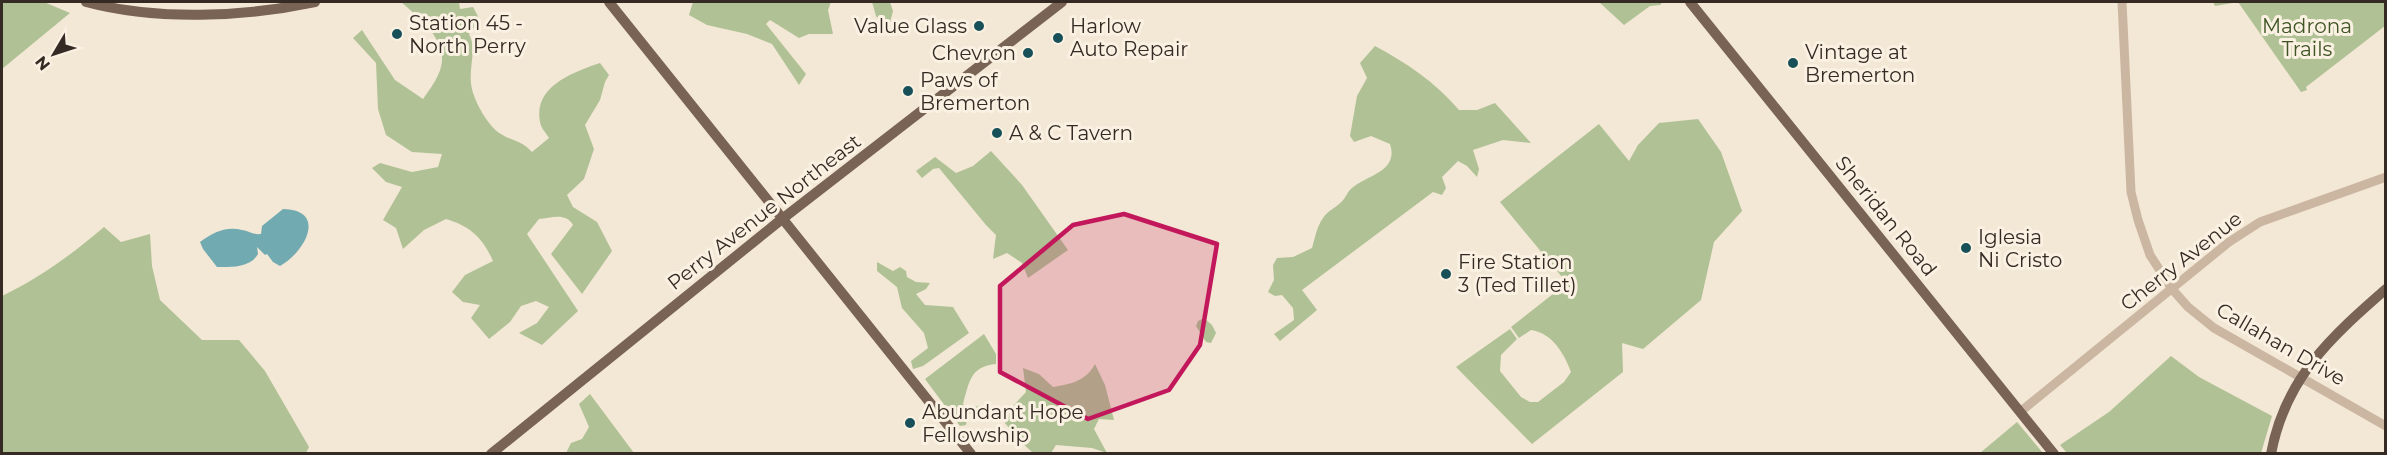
<svg xmlns="http://www.w3.org/2000/svg" width="2387" height="455" font-family="Montserrat,sans-serif">
	<style>
		.green { fill: #b0c295 }
		.water { fill: #72aab2 }
		.lines { fill: none; stroke-linecap: round; stroke-linejoin: round }
		.minor { stroke: #cbb7a1; stroke-width: 9 }
		.major { stroke: #786354; stroke-width: 10 }
		.marked { fill: #c2185b; fill-opacity: 0.2; stroke: #c2185b; stroke-width: 4.5; stroke-linejoin: round }
		.poi-dot { fill: #175059; stroke: #faf1e2; stroke-width: 2 }
		.labels { text-anchor: middle; stroke-width: 6; stroke-linejoin: round; paint-order: stroke }
		.poi-label { font-size: 20px; fill: #352b24; stroke: #faf1e2; text-anchor: start }
		.park-label { font-size: 20px; fill: #405526; stroke: #faf1e2 }
		.street-label { font-size: 20px; fill: #352b24; stroke: #faf1e2 }
	</style>
	<rect width="100%" height="100%" fill="#f3e7d5"/>
	<path class="green" d="M2,2h42l26,11 -68,56z
		M401,2h58l1,7 13,-2 7,13 -11,14c8,15 0,32 2,49 1,15 17,44 30,51 13,8 20,6 31,18l17,-14c-3,-5 -8,-10 -9,-16 -7,-36 34,-50 60,-59l9,12 -4,7 -5,18 -15,25 9,24 -10,30 -17,16 6,12 24,15 15,29 -30,43 -31,-40 22,-29c-7,-13 -22,-7 -34,-6l-12,15 51,77 -36,34 -23,-12 18,-10 12,-16 -13,-6 -15,5 -11,16 -21,17 -18,-21 9,-13 -17,-3 -11,-10 13,-17 28,-14c-10,-23 -23,-35 -47,-42l-22,11 -21,19 -7,-21 -13,-8 19,-33 -16,-5 -14,-14 8,-5 32,9 26,-5 4,-13 -30,-2 -26,-17 -8,-26 -2,-46 -23,-25 9,-8 33,50 28,19c7,-10 18,-24 19,-38 2,-24 -25,-45 -41,-59z
		M693,2h138l-3,8 5,24h-24l-10,4 -29,-18 -4,4 40,50 -7,11 -27,-41 -25,-10 -40,-9 -18,-10z
		M872,2h18l3,9 -5,19 -12,-14z
		M1599,2h64l-3,3 -10,1 -26,19z
		M2213,2h172v24l-79,61 1,3 -6,2 -63,-90 -23,4z
		M1375,46c32,17 61,37 84,64h18l18,-7 36,40 -28,-3 -30,10 6,19 -2,8 -10,-11 -9,-5 -16,16 4,11 -4,7 -9,-3 -131,98 15,20 -37,31 -6,-7 20,-14 -1,-12 -11,-13 -7,1 -7,-4 6,-12 -1,-15 4,-7 16,-1 19,-9c3,-10 5,-22 11,-30 5,-8 15,-11 21,-19 3,-4 4,-8 8,-11 15,-13 47,-16 38,-44l-19,-8 -17,6 -4,-6 7,-40 10,-18 -7,-15z
		M1698,119l23,33 21,59 -28,31 -13,58 -58,49 -21,-6 1,29 -91,72 -76,-77 54,-38 7,10 -16,16 -1,16 21,26 9,5h8l26,-20 7,-10c-7,-19 -19,-39 -40,-42l-12,8 -8,-11 56,-44 -67,-81 99,-78 30,37 9,-16 21,-22z
		M991,151l31,34 46,65 -40,28 -6,-15 -15,-10 -14,6 3,-24 -10,-10 -47,-57 -6,1 -11,9 -6,-7 19,-14 21,16 17,-7z
		M104,227l17,15 29,-8 2,32 8,34 42,40h37l26,31 44,76 -3,6h-304v-157c39,-19 69,-41 102,-69z
		M877,262l16,9 7,-4 6,4 1,6 9,5 14,1 -4,6 -10,5 9,11 28,2 16,26 -46,33 -10,3 -2,-8 17,-13 -4,-15 -22,-25 -5,-21 -20,-16z
		M1204,318l8,7 4,8 -5,10 -5,-1 -10,-16 2,-5z
		M984,334l12,20v10c-26,2 -27,19 -33,40l4,4 23,-4 2,4 -6,3 -18,3 -2,11 -6,1 -35,-47z
		M2171,356l28,21 73,39 -11,37h-194l-7,-8 49,-33z
		M1095,364l10,21 9,35 -15,-1 -5,10 13,24 -15,-5 -36,-3 -5,8h-18l-15,-14 -13,-16 8,-17 13,-14 -3,-24 16,6 14,13c18,-3 33,-6 42,-23z
		M590,394l44,59h-68l5,-10 11,-4 7,-12 -10,-23z
		M2017,422l26,31h-63z"/>
	<path class="water" d="M283,209c45,1 22,43 -3,57l-7,-4 -6,-8 -2,1 -8,-8 1,7c-8,14 -27,13 -41,13l-14,-18 -3,-7c13,-9 25,-16 42,-12 7,1 11,5 19,4l1,-8z"/>
	<g class="lines">
		<path class="minor" d="M2122,2l9,190 7,28 12,35 22,34 16,18 26,21 172,98
			M2020,412l209,-170 31,-20 126,-45"/>
		<path class="major" d="M86,2c71,19 158,15 229,0
			M609,2l362,452
			M1690,2l364,452
			M491,454l286,-231 285,-221
			M2271,454c14,-76 60,-117 115,-165"/>
	</g>
	<path class="marked" d="M1124,214l93,30 -17,101 -31,45 -81,29 -88,-47v-86l73,-61z"/>
	<g class="poi-dot">
		<circle cx="979" cy="26" r="6"/>
		<circle cx="397" cy="34" r="6"/>
		<circle cx="1058" cy="38" r="6"/>
		<circle cx="1028" cy="53" r="6"/>
		<circle cx="1793" cy="63" r="6"/>
		<circle cx="908" cy="91" r="6"/>
		<circle cx="997" cy="133" r="6"/>
		<circle cx="1966" cy="248" r="6"/>
		<circle cx="1446" cy="274" r="6"/>
		<circle cx="910" cy="423" r="6"/>
	</g>
	<g class="labels">
		<g class="poi-label">
			<text x="409" y="30">Station 45 -<tspan x="409" dy="23">North Perry</tspan></text>
			<text x="967" y="33" text-anchor="end">Value Glass</text>
			<text x="1070" y="33">Harlow<tspan x="1070" dy="23">Auto Repair</tspan></text>
			<text x="1805" y="59">Vintage at<tspan x="1805" dy="23">Bremerton</tspan></text>
			<text x="1016" y="60" text-anchor="end">Chevron</text>
			<text x="920" y="87">Paws of<tspan x="920" dy="23">Bremerton</tspan></text>
			<text x="1009" y="140">A &amp; C Tavern</text>
			<text x="1978" y="244">Iglesia<tspan x="1978" dy="23">Ni Cristo</tspan></text>
			<text x="1458" y="269">Fire Station<tspan x="1458" dy="23">3 (Ted Tillet)</tspan></text>
			<text x="922" y="419">Abundant Hope<tspan x="922" dy="23">Fellowship</tspan></text>
		</g>
		<g class="park-label">
			<text x="2307" y="33">Madrona<tspan x="2307" dy="23">Trails</tspan></text>
		</g>
		<g class="street-label">
			<text transform="translate(764 212) rotate(-38)" y="7">Perry Avenue Northeast</text>
			<text transform="translate(1886 216) rotate(51)" y="7">Sheridan Road</text>
			<text transform="translate(2181 261) rotate(-38)" y="7">Cherry Avenue</text>
			<text transform="translate(2281 344) rotate(30)" y="7">Callahan Drive</text>
		</g>
	</g>
	<rect width="2387" height="455" fill="none" stroke="#352b24" stroke-width="6"/>
	<g transform="translate(54 54) rotate(231)" stroke="#faf1e2" stroke-width="4.5" paint-order="stroke">
	<path d="M0-4.5L10 22L0 15L-10 22Z" fill="#352b24"/>
	<text y="-9" font-size="16" font-weight="bold" text-anchor="middle" fill="#352b24">N</text>
	</g>
</svg>
